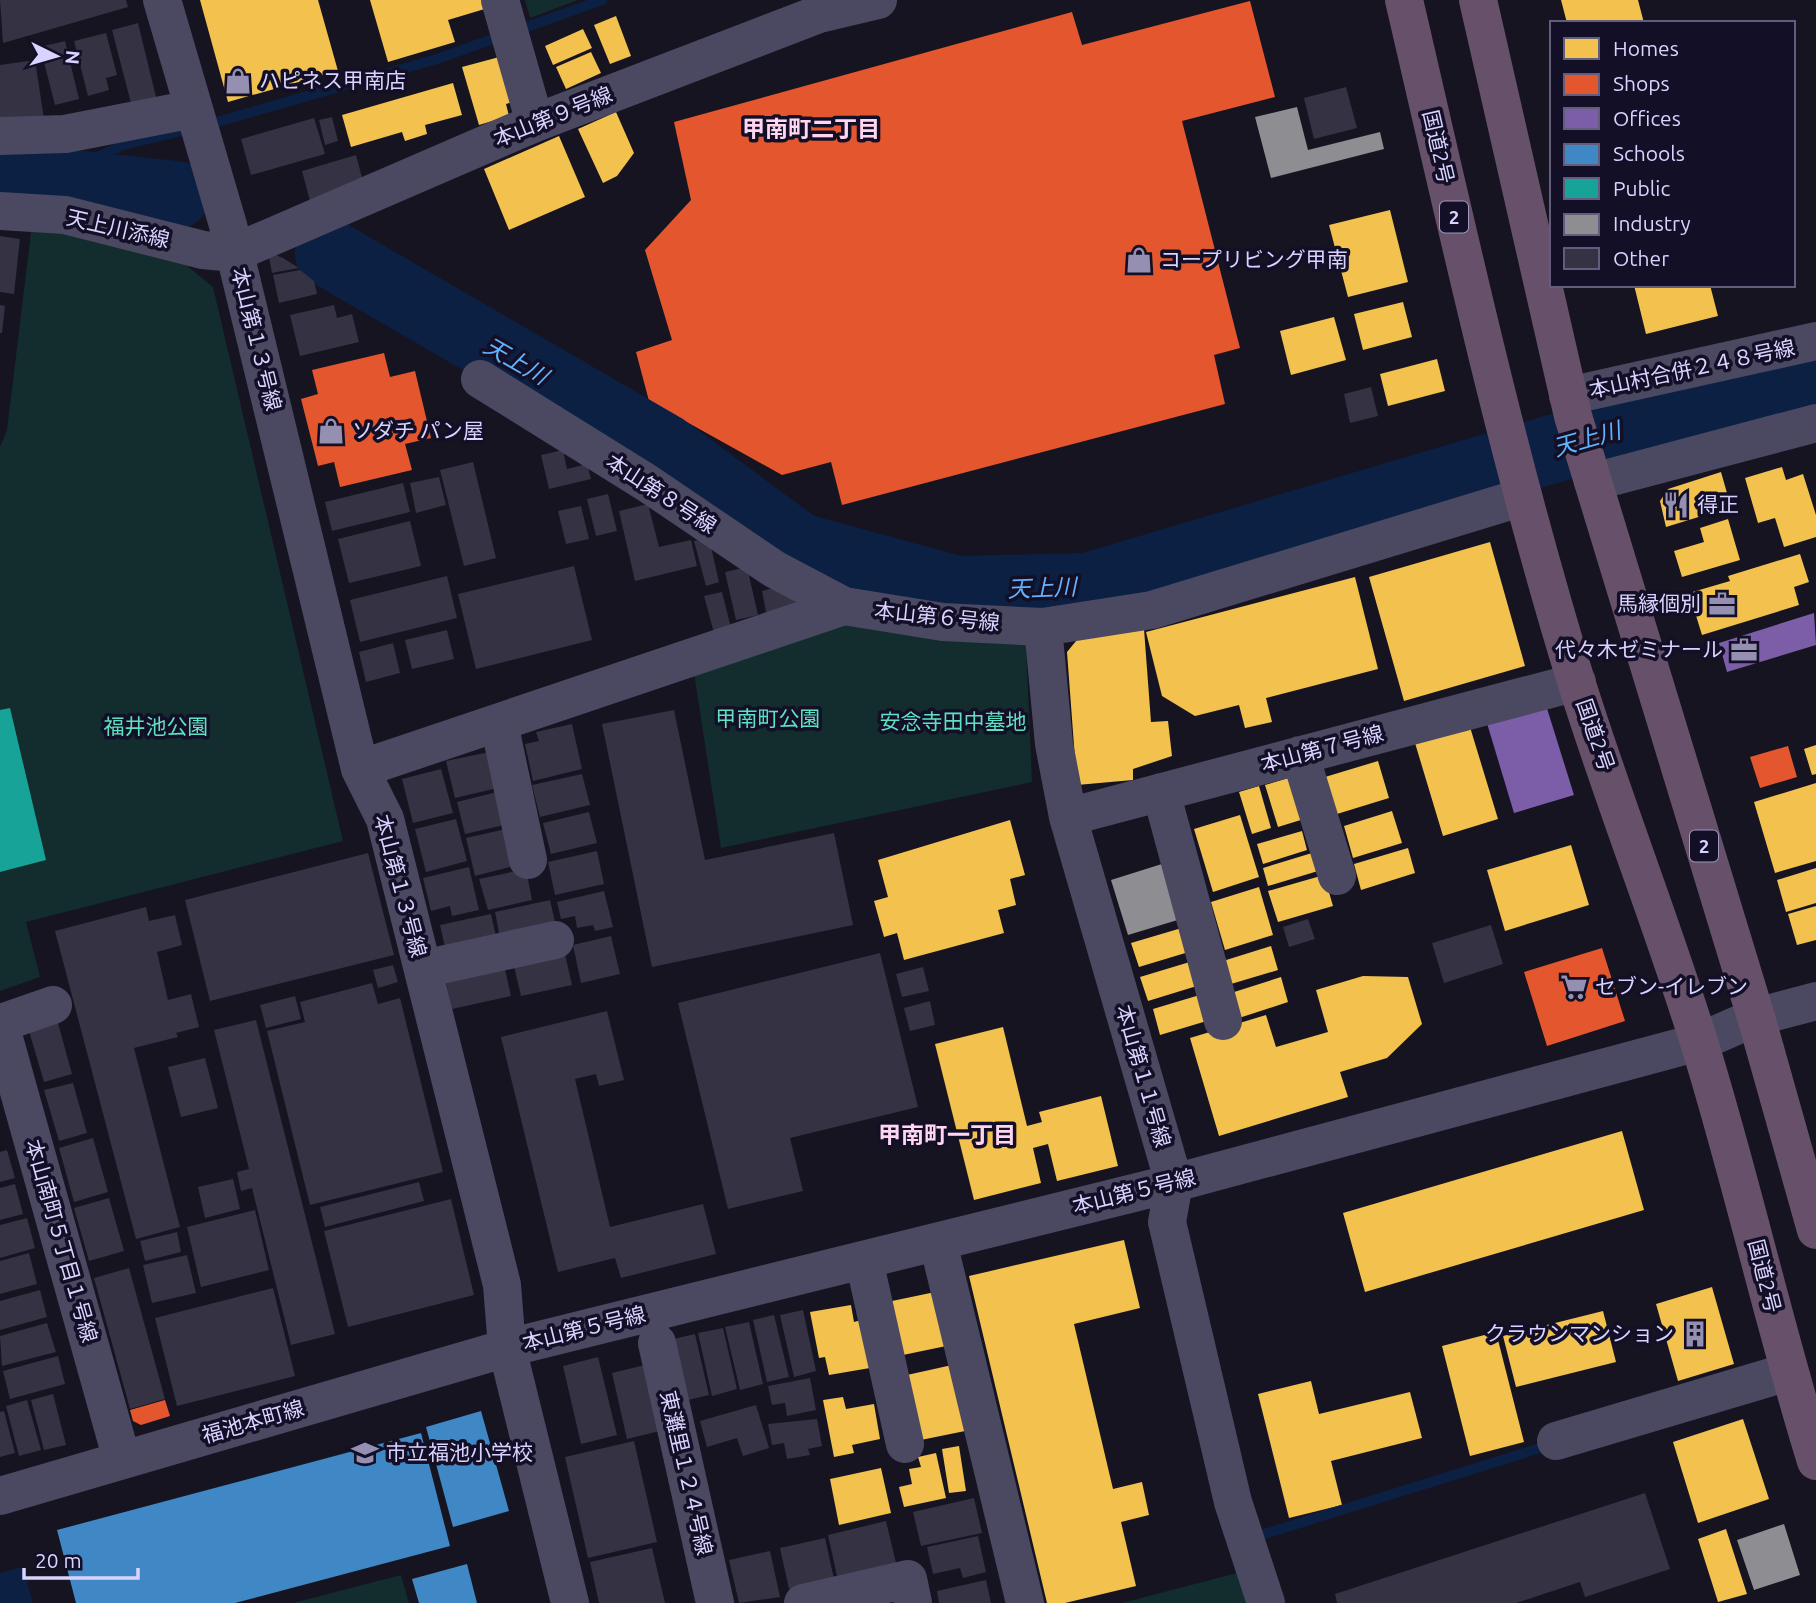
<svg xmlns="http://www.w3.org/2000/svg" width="1816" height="1603" font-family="Ubuntu,'Noto Sans JP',sans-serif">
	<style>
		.green { fill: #132c2d }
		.water { fill: #0c2044 }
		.homes { fill: #f2c14e }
		.shops { fill: #e4572e }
		.offices { fill: #7b5ea7 }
		.schools { fill: #3f88c5 }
		.public { fill: #17a398 }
		.industry { fill: #8d8d92 }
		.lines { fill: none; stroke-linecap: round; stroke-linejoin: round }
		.stream { stroke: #0c2044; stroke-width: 10 }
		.river { stroke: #0c2044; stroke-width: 68 }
		.building { fill: #343243 }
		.minor { stroke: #4a4961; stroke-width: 38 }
		.highway { stroke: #675069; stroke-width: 38 }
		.labels { text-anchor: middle; stroke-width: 7; stroke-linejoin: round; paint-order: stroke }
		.shield { fill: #130f26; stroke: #9e98be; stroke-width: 2 }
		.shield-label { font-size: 19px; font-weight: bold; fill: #d9d3ff }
		.poi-label { font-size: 21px; fill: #d9d3ff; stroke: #130f26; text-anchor: start }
		.street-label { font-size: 21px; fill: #d9d3ff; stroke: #130f26 }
		.park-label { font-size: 21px; fill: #5de1c2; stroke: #130f26 }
		.neighbourhood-label { font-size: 23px; font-weight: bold; fill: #ffd5ef; stroke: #130f26 }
		.water-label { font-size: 23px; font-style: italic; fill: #61b4ff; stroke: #130f26 }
	</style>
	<rect width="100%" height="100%" fill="#161421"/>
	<path class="green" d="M525,0h53l-48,18z
		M32,224l149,37 32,26 130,554 -317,81 14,55 -40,14v-544l7,-17z
		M847,625l179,20 6,137 -311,66 -27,-175z
		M1237,1573l9,30h-124z
		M401,1575l8,28h-116z"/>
	<path class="water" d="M23,1567l10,36h-33v-30z"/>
	<path class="homes" d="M200,0h118l20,71 -110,31z
		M370,0h116l2,8 -40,12 7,22 -67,20z
		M1561,0h77l6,23h-77z
		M616,16l15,40 -21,8 -16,-39z
		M583,29l9,19 -39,17 -8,-19z
		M591,52l10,21 -35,16 -10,-22z
		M503,56l13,45 -10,3 3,12 -30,9 -17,-58z
		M453,83l9,32 -37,10 2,9 -22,7 -3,-9 -51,15 -9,-32z
		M616,112l18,41 -17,23 -14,7 -25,-54z
		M559,136l26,61 -76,33 -25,-61z
		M1390,210l18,72 -60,15 -19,-72z
		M1634,285h76l8,31 -72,18z
		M1403,302l9,35 -49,13 -9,-36z
		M1334,317l12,43 -55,15 -11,-44z
		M1437,359l8,32 -57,15 -8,-32z
		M1782,467l4,13 17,-6 13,41v22l-32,10 -9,-29 -17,5 -13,-45z
		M1721,472l10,35 -65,20 -6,-26 8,-12z
		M1728,519l12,41 -58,17 -8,-26 30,-9 -4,-14z
		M1490,542l35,124 -121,35 -35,-124z
		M1800,554l9,28 -15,5 5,18 -97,30 -13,-42 41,-12 -2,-5z
		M1355,577l23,92 -112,29 6,24 -27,6 -6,-23 -44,11 -33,-20 -16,-64z
		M1144,629l7,93 17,-1 4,35 -39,13v11l-56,5 -10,-133 14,-17z
		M1470,727l28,92 -55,17 -28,-93z
		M1816,745v29l-4,1 -8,-26z
		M1378,761l11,37 -52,16 -12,-37z
		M1292,777l12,42 -26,8 -13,-42z
		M1816,783v78l-41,12 -21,-71z
		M1259,786l12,42 -19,6 -13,-42z
		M1392,811l10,32 -49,15 -9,-32z
		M1240,815l19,62 -46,15 -19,-63z
		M1010,820l15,55 -15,4 6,26 -18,5 6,23 -100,27 -7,-27 -13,4 -10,-36 14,-4 -10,-37z
		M1302,831l5,19 -44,14 -6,-20z
		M1571,845l18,60 -84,26 -18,-61z
		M1408,848l7,25 -54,17 -7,-26z
		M1312,853l6,18 -50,15 -5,-18z
		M1816,868v35l-30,9 -9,-32z
		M1324,875l9,31 -55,16 -10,-31z
		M1259,887l14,48 -48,15 -14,-48z
		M1816,906v34l-19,5 -9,-31z
		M1185,927l7,24 -53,16 -8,-24z
		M1271,946l7,24 -47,14 -8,-23z
		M1193,961l7,24 -52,16 -8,-24z
		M1363,976l45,1 14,47 -35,34 -47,14 8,25 -129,39 -29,-98 76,-23 10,32 52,-15 -12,-42z
		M1281,977l7,25 -49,16 -8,-25z
		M1203,994l7,26 -50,15 -7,-26z
		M1003,1027l24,99 15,-4 -3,-10 62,-16 17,70 -61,15 -9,-37 -15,4 8,35 -67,17 -39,-156z
		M1622,1131l22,79 -279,82 -22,-79z
		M1124,1240l16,68 -66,16 39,165 29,-7 7,33 -28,7 15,64 -71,17h-18l-78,-327z
		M1712,1287l22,77 -56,17 -22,-77z
		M940,1291l11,54 -48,10 -11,-54z
		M851,1305l3,17 7,-2 9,48 -41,7 -4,-18 -6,1 -9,-46z
		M1603,1311l13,51 -100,25 -13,-51z
		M1496,1332l28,110 -54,14 -28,-110z
		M952,1365l13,66 -44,9 -14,-65z
		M1311,1381l8,33 91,-22 12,46 -91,23 11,44 -53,13 -31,-124z
		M843,1397l3,12 28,-5 6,35 -28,6 2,8 -20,4 -11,-57z
		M1743,1419l26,80 -71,24 -25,-81z
		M959,1446l7,45 -17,2 -7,-44z
		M936,1453l10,45 -42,9 -5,-20 13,-3 -3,-15 12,-2 -3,-10z
		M881,1468l10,45 -52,12 -9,-46z
		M1726,1529l21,65 -29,8 -20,-63z"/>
	<path class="shops" d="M1250,1l25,96 -93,24 58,227 -26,7 11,49 -383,101 -11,-43 -49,13 -133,-74 -13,-49 36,-12 -27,-90 46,-50 -17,-78 398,-110 10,33z
		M384,353l6,24 25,-6 16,67 -26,6 7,26 -72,17 -6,-25 -16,4 -17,-67 17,-5 -6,-24z
		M1788,746l9,31 -37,11 -10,-31z
		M1602,948l23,73 -78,25 -23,-74z
		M165,1400l5,16 -29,9 -8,-4 -3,-11z"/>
	<path class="offices" d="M1814,613l2,32 -89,27 -8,-29z
		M1545,702l29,93 -60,18 -28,-93z"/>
	<path class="schools" d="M481,1411l28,100 -56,16 -27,-100z
		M421,1433l29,113 -215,57h-159l-19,-73z
		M467,1564l10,39h-58l-7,-24z"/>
	<path class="public" d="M10,708l36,152 -46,12v-162z"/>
	<path class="industry" d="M1297,107l11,43 72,-18 4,17 -113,29 -16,-61z
		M1165,863l16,56 -53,16 -17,-55z
		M1784,1524l16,51 -46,15 -17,-50z"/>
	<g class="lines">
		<path class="stream" d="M51,179l72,-34 76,-18 238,-68 165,-59
			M1258,1536l292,-91"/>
		<path class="river" d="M0,176l176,19
			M329,253l336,195 134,99 158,43 130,-3 523,-155 206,-54"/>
	</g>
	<path class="building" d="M0,0h126l2,7 -125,36z
		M138,23l19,78 -25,6 -20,-77z
		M106,33l11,42 -11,3 3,12 -21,6 -14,-55z
		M65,41l14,58 -24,6 -15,-58z
		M35,60l9,59 -44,1v-55z
		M1346,87l11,41 -43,11 -10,-41z
		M332,117l6,24 -13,4 -6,-25z
		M314,118l11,36 -74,21 -10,-36z
		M356,155l8,30 -54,16 -8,-30z
		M0,236l20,3 -6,55 -14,-2z
		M268,252l15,6 16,10 -27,5z
		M300,270l14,11 3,13 -38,9 -6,-28z
		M0,305l5,1 -3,27h-2z
		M334,305l3,13 15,-4 7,28 -59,14 -10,-41z
		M1371,387l7,29 -28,7 -6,-29z
		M563,450l4,19 20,-5 4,15 -42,10 -8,-34z
		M473,462l23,96 -32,8 -24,-96z
		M439,477l7,28 -30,8 -6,-30z
		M403,483l7,29 -78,19 -7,-29z
		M608,494l9,37 -21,5 -9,-37z
		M648,504l11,43 32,-7 6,26 -62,15 -16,-70z
		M581,506l8,33 -23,5 -8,-33z
		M410,521l11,45 -72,17 -11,-44z
		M709,538l10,44 -13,4 -12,-45z
		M574,566l18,74 -116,29 -18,-75z
		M747,567l11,48 -22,5 -11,-48z
		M447,576l10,42 -97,24 -10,-42z
		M790,583l7,27 -30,7 -5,-26z
		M722,592l9,36 -17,5 -10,-37z
		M447,630l7,29 -42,10 -7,-29z
		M393,643l7,30 -34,9 -7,-30z
		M674,710l31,150 129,-27 19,92 -201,42 -50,-243z
		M572,724l10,45 -49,12 -8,-37 14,-3 -3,-9z
		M494,751l8,36 -47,11 -9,-37z
		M441,769l12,44 -40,10 -11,-44z
		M582,774l8,31 -50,12 -8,-32z
		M501,791l8,33 -44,10 -8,-32z
		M589,812l8,31 -46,11 -8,-31z
		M456,819l11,42 -41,11 -11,-43z
		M510,828l8,37 -43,11 -9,-38z
		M597,851l7,33 -49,11 -7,-33z
		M368,853l26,102 -184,46 -25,-101z
		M469,867l10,43 -27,6 -2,-10 -19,5 -8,-33z
		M526,869l6,31 -44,10 -9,-31z
		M604,891l9,36 -18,4 -2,-6 -16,3 -2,-12 -14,3 -4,-17z
		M550,900l6,26 -56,12 -5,-26z
		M146,907l3,14 26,-6 7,30 -25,7 11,48 23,-6 8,33 -23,6 2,4 -44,11 46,179 -44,12 -81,-308z
		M491,914l6,27 -51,11 -6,-27z
		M1308,919l7,20 -26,8 -6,-20z
		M1491,925l12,39 -59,19 -12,-40z
		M611,936l9,38 -39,9 -8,-38z
		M564,950l8,35 -51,11 -8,-34z
		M880,953l38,154 -128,31 13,53 -75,18 -50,-206z
		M393,965l5,17 -20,6 -5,-18z
		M504,965l7,31 -59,13 -7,-31z
		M923,967l6,24 -27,6 -6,-23z
		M372,983l6,21 22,-6 43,174 -133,33 -43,-174 38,-9 -5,-20z
		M295,996l6,23 -35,9 -6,-23z
		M930,1001l5,24 -25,6 -6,-23z
		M607,1011l17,69 -25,6 -3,-12 -21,5 35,148 93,-23 13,50 -95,24 -6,-20 -57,14 -57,-235z
		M256,1020l79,314 -44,11 -39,-157 -11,3 -4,-19 12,-3 -35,-139z
		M58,1023l14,51 -28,8 -15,-51z
		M205,1058l13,50 -37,9 -13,-50z
		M73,1083l14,50 -28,8 -15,-51z
		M93,1138l15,54 -34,10 -15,-54z
		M7,1150l8,28 -15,4v-30z
		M233,1179l7,30 -35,9 -7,-31z
		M419,1182l5,19 -99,26 -5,-20z
		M15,1184l8,30 -23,6v-32z
		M109,1198l15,53 -35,10 -15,-53z
		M451,1199l23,96 -126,32 -24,-96z
		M255,1210l14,60 -68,17 -14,-60z
		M27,1218l8,30 -35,10v-33z
		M177,1232l4,20 -36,9 -5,-20z
		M29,1253l8,31 -37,10v-33z
		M187,1255l9,38 -44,10 -9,-38z
		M129,1268l36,131 -35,10 -36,-131z
		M273,1288l22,88 -118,30 -22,-88z
		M40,1290l7,27 -47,13v-29z
		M803,1310l13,61 -22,6 -14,-62z
		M774,1315l15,62 -22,5 -14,-62z
		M749,1322l14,62 -23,6 -15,-63z
		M47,1323l9,29 -54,14 -2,-30z
		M723,1328l14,61 -25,7 -14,-63z
		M695,1334l14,61 -25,6 -15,-61z
		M58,1356l7,28 -55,15 -7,-28z
		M598,1357l19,78 -36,9 -18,-78z
		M649,1364l15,66 -37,9 -15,-66z
		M810,1378l6,32 -29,6 -2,-13 -13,2 -4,-19z
		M53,1394l13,51 -22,5 -13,-50z
		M27,1400l14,50 -22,6 -13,-50z
		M756,1405l13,43 -26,8 -6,-18 -30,9 -7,-26z
		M4,1411l11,42 -15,4v-45z
		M817,1419l5,27 -14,3 2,6 -23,4 -3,-16 -12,2 -4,-21z
		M634,1441l23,101 -69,16 -23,-101z
		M1645,1493l25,76 -85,28 -5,-15 -64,21h-179l-2,-9z
		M974,1498l8,35 -61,13 -8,-34z
		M886,1521l10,42 -59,13 -9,-41z
		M978,1536l8,36 -23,6 -3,-10 -27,6 -6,-27z
		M825,1538l9,41 -45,10 -9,-41z
		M652,1548l13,55h-66l-9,-41z
		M770,1551l10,46 -41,6 -10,-43z
		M986,1580l5,23h-52l-2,-12z"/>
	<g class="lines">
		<path class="minor" d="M162,0l66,225 132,544 25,50 117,466 5,63 63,255
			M500,0l35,123
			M0,136l65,-2 128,-25
			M0,211l65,4 138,35 31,3 301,-130 284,-109 59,-14
			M480,379l167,104 127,86 70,37
			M1568,396l248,-55
			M1593,482l223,-59
			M1043,627l11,117 14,73 106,366 -7,39 66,280 33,101
			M499,723l29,137
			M1300,755l37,121
			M360,769l484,-163 99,16 100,5 109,-17 371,-113
			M1161,792l62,229
			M1068,817l509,-135
			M423,969l132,-29
			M1,1023l52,-18
			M0,1024l122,436
			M938,1242l87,361
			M864,1260l41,184
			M657,1343l58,260
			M1556,1441l232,-69
			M0,1496l507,-148 667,-165 525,-141 57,-25 60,-16
			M803,1603l105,-24 5,24"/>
		<path class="highway" d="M1404,0c53,228 103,457 172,681 38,121 85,240 123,361 43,139 74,281 117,419
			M1478,0l95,416 183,601 60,213"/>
	</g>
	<defs>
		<g id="shop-bare" transform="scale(2.1)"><path d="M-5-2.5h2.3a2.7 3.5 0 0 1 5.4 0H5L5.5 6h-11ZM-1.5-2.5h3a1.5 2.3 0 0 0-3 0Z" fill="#9590b1" stroke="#130f26" stroke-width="2.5" paint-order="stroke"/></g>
		<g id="restaurant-bare" transform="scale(2.1)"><path d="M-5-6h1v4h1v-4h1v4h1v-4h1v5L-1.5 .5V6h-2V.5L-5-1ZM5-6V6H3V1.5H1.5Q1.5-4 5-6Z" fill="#9590b1" stroke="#130f26" stroke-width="2.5" paint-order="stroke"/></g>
		<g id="office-bare" transform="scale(2.1)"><path d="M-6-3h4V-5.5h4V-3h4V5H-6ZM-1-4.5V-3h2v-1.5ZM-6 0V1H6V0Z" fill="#9590b1" stroke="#130f26" stroke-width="2.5" paint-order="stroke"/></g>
		<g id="supermarket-bare" transform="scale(2.1)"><path d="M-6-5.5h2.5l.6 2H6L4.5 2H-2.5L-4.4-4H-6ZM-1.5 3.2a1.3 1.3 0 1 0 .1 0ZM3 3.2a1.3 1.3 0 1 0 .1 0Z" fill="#9590b1" stroke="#130f26" stroke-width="2.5" paint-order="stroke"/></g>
		<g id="building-bare" transform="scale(2.1)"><path d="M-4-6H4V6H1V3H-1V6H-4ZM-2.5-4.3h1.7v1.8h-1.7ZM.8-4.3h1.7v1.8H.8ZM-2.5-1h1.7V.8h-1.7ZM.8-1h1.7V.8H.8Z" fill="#9590b1" stroke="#130f26" stroke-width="2.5" paint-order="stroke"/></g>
		<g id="school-bare" transform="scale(2.1)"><path d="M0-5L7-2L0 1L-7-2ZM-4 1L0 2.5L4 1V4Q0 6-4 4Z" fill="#9590b1" stroke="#130f26" stroke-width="2.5" paint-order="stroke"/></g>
	</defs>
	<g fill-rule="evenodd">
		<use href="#shop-bare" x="238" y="81"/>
		<use href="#shop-bare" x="1139" y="260"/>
		<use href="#shop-bare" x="331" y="431"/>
		<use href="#restaurant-bare" x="1676" y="505"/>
		<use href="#office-bare" x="1722" y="604"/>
		<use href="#office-bare" x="1744" y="650"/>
		<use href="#supermarket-bare" x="1574" y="987"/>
		<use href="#building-bare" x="1695" y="1334"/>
		<use href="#school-bare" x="365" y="1453"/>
	</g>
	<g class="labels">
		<g class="shield">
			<rect x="1440" y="201.5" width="28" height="31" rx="5"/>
			<rect x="1690" y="830.5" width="28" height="31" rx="5"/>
		</g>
		<g class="shield-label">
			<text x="1454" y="224">2</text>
			<text x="1704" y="853">2</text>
		</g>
		<g class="poi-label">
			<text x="259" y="88">ハピネス甲南店</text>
			<text x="1160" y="267">コープリビング甲南</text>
			<text x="352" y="438">ソダチ パン屋</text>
			<text x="1697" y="512">得正</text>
			<text x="1701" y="611" text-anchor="end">馬縁個別</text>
			<text x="1723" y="657" text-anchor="end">代々木ゼミナール</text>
			<text x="1595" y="994">セブン-イレブン</text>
			<text x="1674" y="1341" text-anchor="end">クラウンマンション</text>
			<text x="386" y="1460">市立福池小学校</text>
		</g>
		<g class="street-label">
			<text transform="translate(553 117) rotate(-22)" y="7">本山第９号線</text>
			<text transform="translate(1438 147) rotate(77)" y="7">国道2号</text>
			<text transform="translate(118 229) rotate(13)" y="7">天上川添線</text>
			<text transform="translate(256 339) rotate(76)" y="7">本山第１３号線</text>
			<text transform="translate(1692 369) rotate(-12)" y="7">本山村合併２４８号線</text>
			<text transform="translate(661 494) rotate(33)" y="7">本山第８号線</text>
			<text transform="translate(937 617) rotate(6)" y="7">本山第６号線</text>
			<text transform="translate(1595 735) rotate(71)" y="7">国道2号</text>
			<text transform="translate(1322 749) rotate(-15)" y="7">本山第７号線</text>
			<text transform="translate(400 886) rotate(75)" y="7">本山第１３号線</text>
			<text transform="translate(1143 1076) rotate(74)" y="7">本山第１１号線</text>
			<text transform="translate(1134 1192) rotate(-14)" y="7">本山第５号線</text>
			<text transform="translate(61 1241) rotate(74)" y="7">本山南町５丁目１号線</text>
			<text transform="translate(1764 1276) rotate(76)" y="7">国道2号</text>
			<text transform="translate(584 1329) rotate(-14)" y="7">本山第５号線</text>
			<text transform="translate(253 1422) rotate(-16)" y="7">福池本町線</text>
			<text transform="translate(686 1473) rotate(77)" y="7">東灘里１２４号線</text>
		</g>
		<g class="park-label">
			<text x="768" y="726">甲南町公園</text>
			<text x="953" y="729">安念寺田中墓地</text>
			<text x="156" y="734">福井池公園</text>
		</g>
		<g class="neighbourhood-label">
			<text x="811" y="137">甲南町二丁目</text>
			<text x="947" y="1143">甲南町一丁目</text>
		</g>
		<g class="water-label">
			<text transform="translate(516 361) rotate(30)" y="8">天上川</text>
			<text transform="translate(1587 439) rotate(-16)" y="8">天上川</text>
			<text transform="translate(1042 588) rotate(-2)" y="8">天上川</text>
		</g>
	</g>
	<rect x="1550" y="21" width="245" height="266" fill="#130f26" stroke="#625d7d" stroke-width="2"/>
	<rect x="1564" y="38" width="35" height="21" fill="#f2c14e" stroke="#625d7d" stroke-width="2"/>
	<text x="1613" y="56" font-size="21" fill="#d9d3ff">Homes</text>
	<rect x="1564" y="74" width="35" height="21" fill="#e4572e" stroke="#625d7d" stroke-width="2"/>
	<text x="1613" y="91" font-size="21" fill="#d9d3ff">Shops</text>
	<rect x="1564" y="108" width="35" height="21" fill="#7b5ea7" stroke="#625d7d" stroke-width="2"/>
	<text x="1613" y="126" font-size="21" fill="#d9d3ff">Offices</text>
	<rect x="1564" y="144" width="35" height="21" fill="#3f88c5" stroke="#625d7d" stroke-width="2"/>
	<text x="1613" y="161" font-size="21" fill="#d9d3ff">Schools</text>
	<rect x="1564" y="178" width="35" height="21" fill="#17a398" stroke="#625d7d" stroke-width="2"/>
	<text x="1613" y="196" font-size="21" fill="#d9d3ff">Public</text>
	<rect x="1564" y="214" width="35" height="21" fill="#8d8d92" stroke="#625d7d" stroke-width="2"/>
	<text x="1613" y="231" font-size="21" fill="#d9d3ff">Industry</text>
	<rect x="1564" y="248" width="35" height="21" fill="#343243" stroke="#625d7d" stroke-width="2"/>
	<text x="1613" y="266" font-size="21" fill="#d9d3ff">Other</text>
	<g transform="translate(56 56) rotate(95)" stroke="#130f26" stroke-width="5" paint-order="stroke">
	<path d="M0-5L12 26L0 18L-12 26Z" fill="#d9d3ff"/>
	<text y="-10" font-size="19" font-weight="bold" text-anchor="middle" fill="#d9d3ff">N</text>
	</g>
	<path d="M24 1568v10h114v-10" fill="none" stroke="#d9d3ff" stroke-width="3.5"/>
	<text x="35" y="1568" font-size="21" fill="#d9d3ff" stroke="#130f26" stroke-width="5" paint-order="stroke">20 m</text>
</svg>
